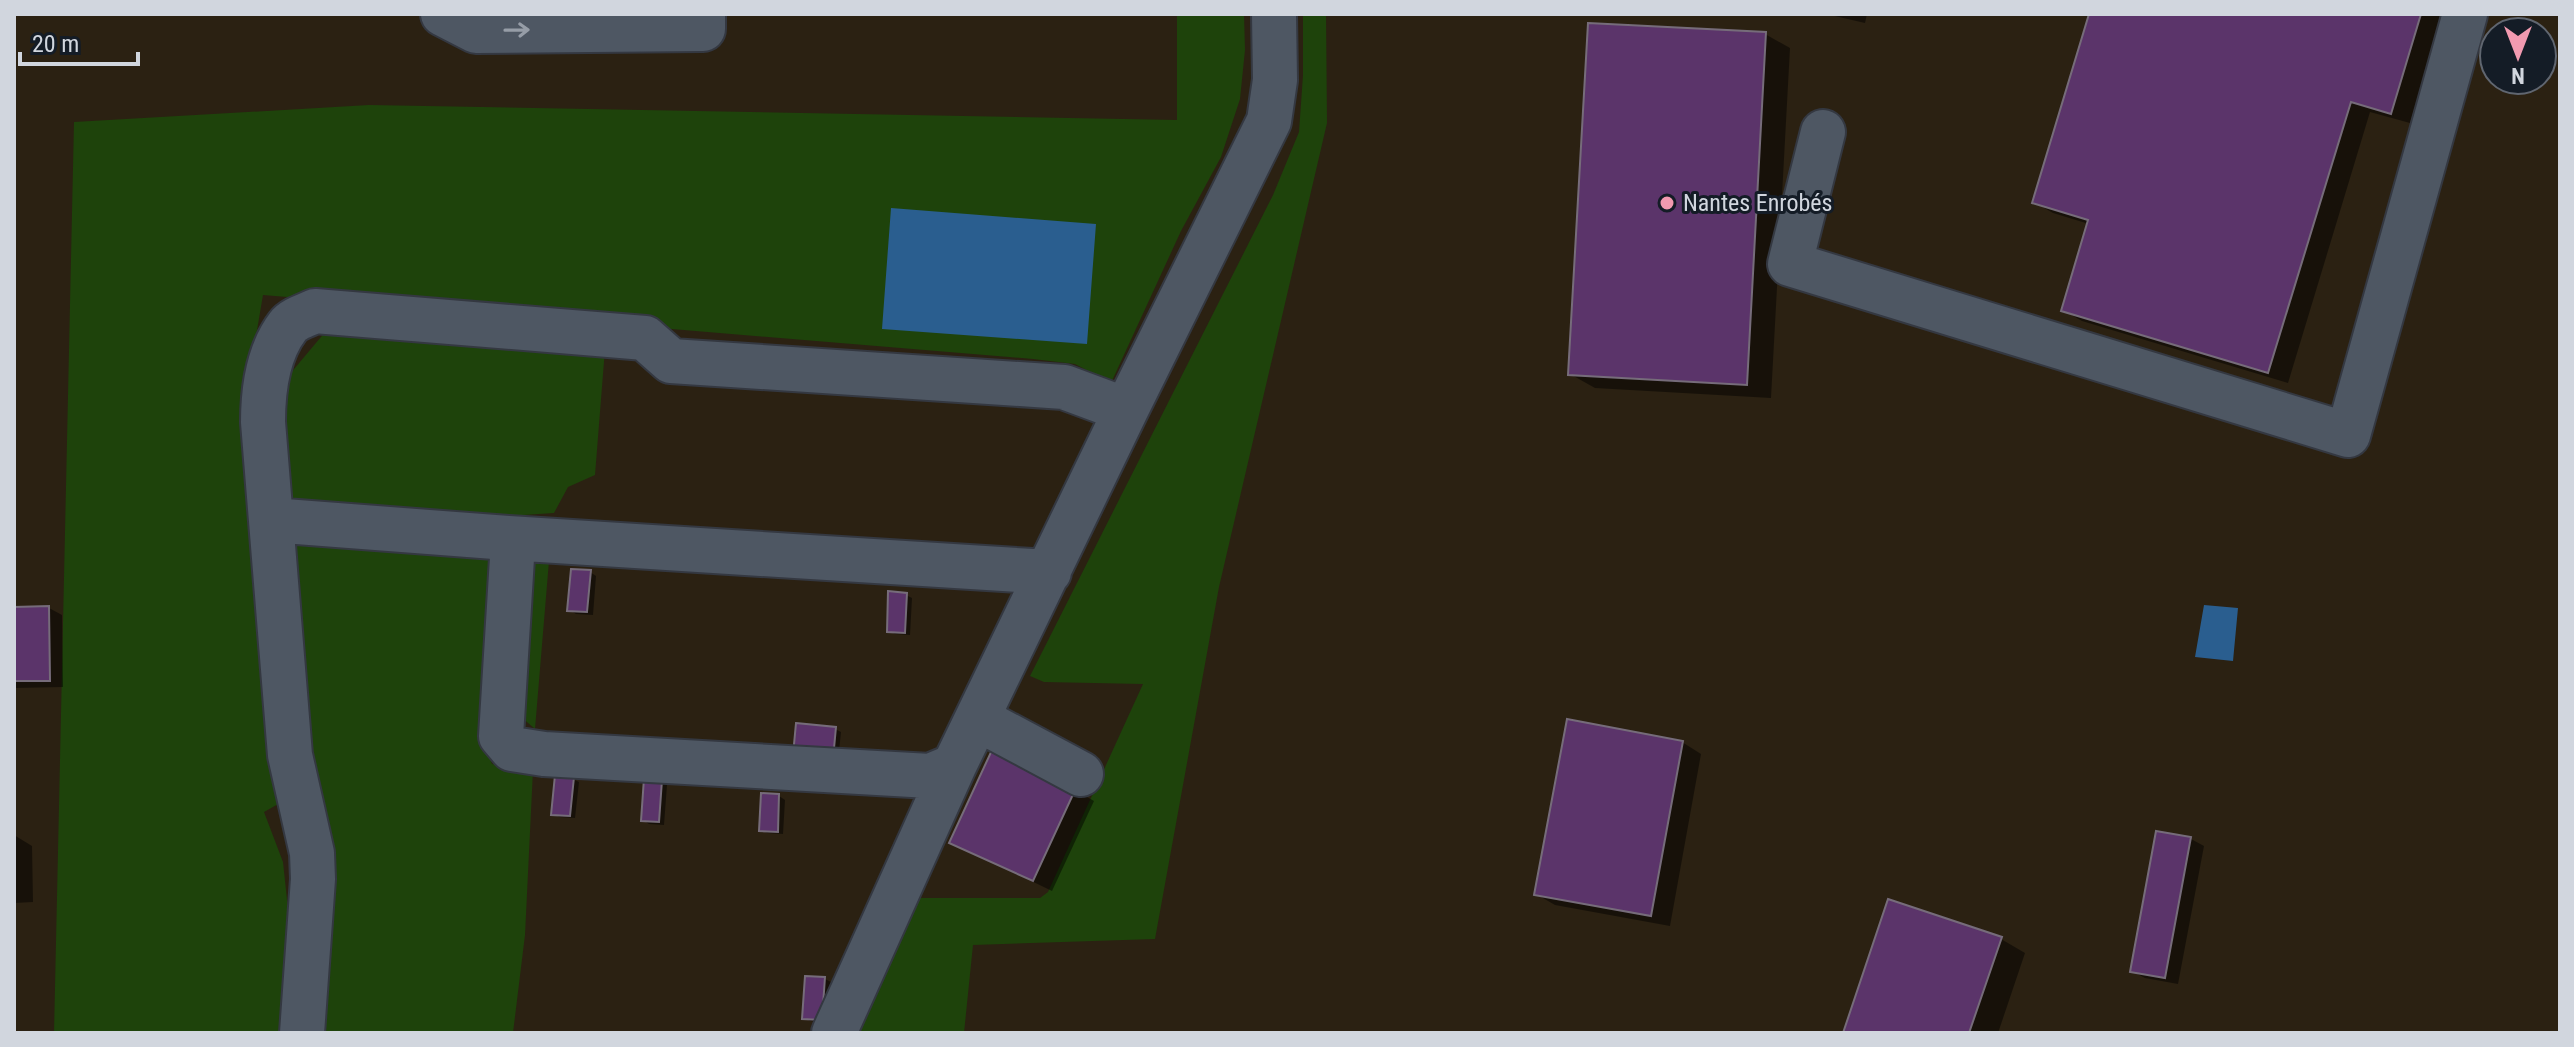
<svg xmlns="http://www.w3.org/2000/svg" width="2574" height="1047" font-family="'Roboto Condensed',sans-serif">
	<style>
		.industrial { fill: #2b2112; fill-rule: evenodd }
		.green { fill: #1e430b }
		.water { fill: #2a5e8f }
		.shadow { fill: #0007 }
		.building { fill: #5b346a; stroke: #766c7a; stroke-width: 2 }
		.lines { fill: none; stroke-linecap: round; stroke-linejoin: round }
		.minor-casing { stroke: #343841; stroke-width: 48 }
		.minor { stroke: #4e5763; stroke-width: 44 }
		.oneway { stroke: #969da7 }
		.poi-dot { fill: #f29ab0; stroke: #141c26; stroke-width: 3 }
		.labels { text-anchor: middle; stroke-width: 6; stroke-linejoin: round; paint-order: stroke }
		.poi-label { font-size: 24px; fill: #d1d6de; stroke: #141c26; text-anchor: start }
	</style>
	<rect width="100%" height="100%" fill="#141c26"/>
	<path class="industrial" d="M14,14h2546v1019h-2546zM2494,32h48v48h-48z"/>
	<path class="green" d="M1177,14h67l1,36 -5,49 -19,58 -40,74 -70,152 -36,-19 -42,-5 -770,-64 -10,59 36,444 -25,14 19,50 5,47 -4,124h-230l20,-911 295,-17 808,15z
		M1303,14h23l1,109 -108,464 -64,352 -182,6 -9,88h-113l55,-135h134l8,-6 95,-208 -99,-2 -14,-6 243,-481 26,-63 4,-57z
		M326,331l279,18 -10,126 -27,12 -14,26 -64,4 -206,-16 -8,-97 13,-29z
		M288,534l173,10 39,19 -12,190 4,11 41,6 -8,165 -12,98h-198l-13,-306z
		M529,559l20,2 -14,168 -15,-13z"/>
	<path class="water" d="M891,208l205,16 -9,120 -205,-15z
		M2204,605l34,3 -5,53 -38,-4z"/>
	<path class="shadow" d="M1826,14h41l-2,9z
		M2091,14h353l-34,109 -40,-11 -82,271 -206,-62 -19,-11 26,-86 -36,-11 -19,-11z
		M1765,34l25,14 -19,350 -176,-10 -25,-14z
		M590,572l6,4 -3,39 -17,-1 -6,-4z
		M906,595l6,3 -2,37 -15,-1 -6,-3z
		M49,608l13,7 1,72 -49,1v-79z
		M835,729l6,3 -3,29 -37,-3z
		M1682,742l19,12 -31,172 -115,-21 -19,-11z
		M573,779l6,3 -4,36 -16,-1 -6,-4z
		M661,782l6,3 -3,40 -15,-1 -6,-4z
		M1075,790l19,11 -42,90 -101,-49z
		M779,796l6,4 -2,34 -16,-1 -6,-3z
		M2158,833l33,6 13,7 -26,138 -33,-6 -13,-7z
		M14,835l18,11 1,56 -19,1z
		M2001,939l24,14 -27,80h-153z
		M825,979l6,3 -3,40 -18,-1 -6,-3z"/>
	<path class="building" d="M2089,14h332l-30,100 -40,-12 -83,271 -207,-62 27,-91 -56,-17z
		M1588,23l178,9 -19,353 -179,-10z
		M571,569l20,1 -4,42 -20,-1z
		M888,591l19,2 -2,40 -18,-1z
		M49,606l1,75h-36v-74z
		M1567,719l116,22 -32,175 -117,-21z
		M796,723l40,4 -3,32 -40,-4z
		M992,750l84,38 -43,93 -84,-38z
		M555,775l19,2 -4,39 -19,-1z
		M644,778l18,2 -3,42 -18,-1z
		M761,793l18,1 -1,38 -19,-1z
		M2156,831l35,6 -26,141 -35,-6z
		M1888,899l114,38 -33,96h-126z
		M805,976l20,1 -3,43 -20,-1z"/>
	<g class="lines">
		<g class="minor-casing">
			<path id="minor" d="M443,14l33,17 227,-2v-15
				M1823,132l-33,132 558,171 117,-421
				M271,520l237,18 541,34
				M508,538l4,20 -11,178 11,13 32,5 386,22 24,-10 172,-356 143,-289 6,-41 -1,-66
				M978,719l103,55
				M302,1033l11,-154 -1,-26 -22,-98 -27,-333c0,-31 5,-70 25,-96 5,-7 19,-11 27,-15l330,27 26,23 393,26 62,23
				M834,1033l120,-267"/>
		</g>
		<use href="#minor" class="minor"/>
	</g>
	<defs><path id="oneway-shaft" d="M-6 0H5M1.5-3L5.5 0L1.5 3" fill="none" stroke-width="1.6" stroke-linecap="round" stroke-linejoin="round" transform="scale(2)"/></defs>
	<use class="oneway" href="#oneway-shaft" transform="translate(517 30) rotate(-1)"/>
	<circle class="poi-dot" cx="1667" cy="203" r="8"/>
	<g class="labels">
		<g class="poi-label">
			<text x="1683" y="211">Nantes Enrobés</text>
		</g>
	</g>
	<rect width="2574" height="1047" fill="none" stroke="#d1d6de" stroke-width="32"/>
	<g transform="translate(2518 56) rotate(180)"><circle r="38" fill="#141c26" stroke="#606670" stroke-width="2"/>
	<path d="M0-6L14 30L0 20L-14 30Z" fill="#f29ab0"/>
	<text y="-12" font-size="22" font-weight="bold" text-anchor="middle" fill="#d1d6de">N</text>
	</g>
	<path d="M20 52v12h118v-12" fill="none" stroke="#d1d6de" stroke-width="4"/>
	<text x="32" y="52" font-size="24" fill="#d1d6de" stroke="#141c26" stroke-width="6" paint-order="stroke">20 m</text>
</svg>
